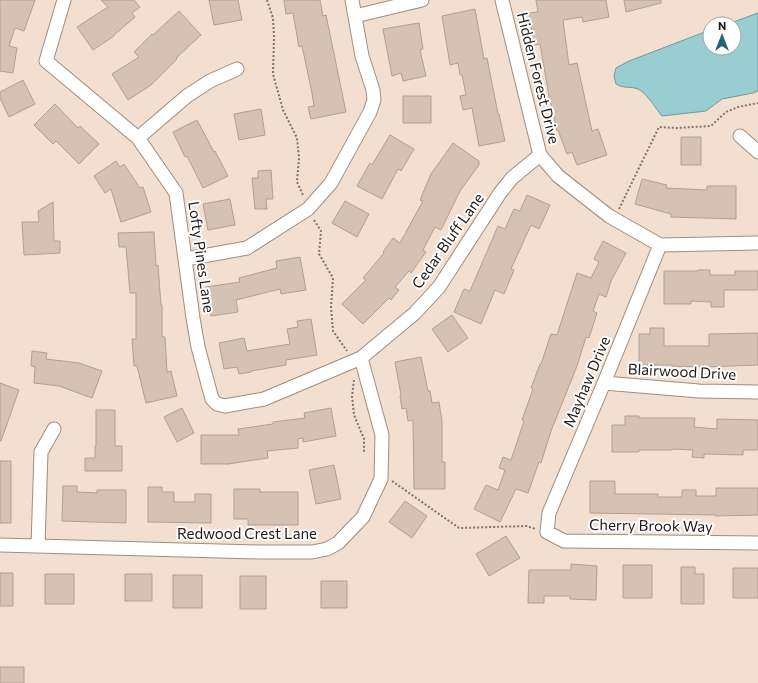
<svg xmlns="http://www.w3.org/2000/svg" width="758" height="683" font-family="Commissioner,sans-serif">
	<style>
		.water { fill: #98cdd2; stroke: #749799 }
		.building { fill: #d6c2b3; stroke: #b29f91 }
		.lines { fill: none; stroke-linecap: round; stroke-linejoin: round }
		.minor-casing { stroke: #9f8d7e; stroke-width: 15 }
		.path { stroke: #807369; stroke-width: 2; stroke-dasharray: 2 2; stroke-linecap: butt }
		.minor { stroke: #fff; stroke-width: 13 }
		.labels { text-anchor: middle; stroke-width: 4; stroke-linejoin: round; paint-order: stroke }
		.street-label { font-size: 15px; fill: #201914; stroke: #fff }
	</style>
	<rect width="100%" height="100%" fill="#f3dfcf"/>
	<path class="water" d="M758,13v78l-5,2 -31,6 -16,12 -44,5c-6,-7 -16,-24 -24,-27 -8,-3 -14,0 -22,-5l-2,-8 2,-8 13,-7 81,-31v18h24v-24h-6z"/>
	<path class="building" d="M0,0h35l-11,31 -9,-3 -6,18 8,2 -4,25 -13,-2z
		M101,0h33l6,7 -8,6 3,4 -21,18v1l-21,14 -16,-23 31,-20z
		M209,0h29l4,20 -28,5z
		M284,0h36l3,16 3,-1 20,97 -35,7 -3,-12 6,-1 -2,-13 -10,-47 -3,1 -6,-34 -7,1z
		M536,0h70l3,17 -26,5 -1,-5 -19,3 6,45 8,-2 15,68 6,-2 9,26 -30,10 -5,-13 -5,2 -9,-24 -1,1 -8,-35 -9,-52 -9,2 -1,-13 2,-1 -3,-19 9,-1z
		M624,0h37v3l-35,9z
		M475,9l9,50 3,-1 11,56h1l6,27 -26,5 -7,-38 -9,2 -3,-14 6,-1 -4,-20h-2l-2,-12 -8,2 -8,-49z
		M179,11l22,24 -25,23 1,1 -26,26 -23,15 -16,-26 27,-17 -5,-5 18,-18 1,1z
		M419,23l4,26 -3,1 6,26 -23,5 -2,-8 -9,3 -9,-47z
		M23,80l12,24 -26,13 -9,-19v-6z
		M403,96h28v27h-28z
		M55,104l23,24 2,-2 19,18 -20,20 -23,-23 -3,3 -19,-19z
		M261,109l4,26 -26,5 -5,-26z
		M197,120l17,32 1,-1 13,25 -25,12 -16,-32 -2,1 -12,-25z
		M390,135l24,14 -13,22 -3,-2 -16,30 -25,-13 13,-23 2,2z
		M681,137h20v28h-20z
		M453,143l26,18v4l-19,26 -19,39 -6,-3 -12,23 3,2 -15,21 -2,-2 -14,16 4,3 -8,10 -2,-2 -26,26 -21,-20 24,-24 -3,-2 21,-25 -1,-1 10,-14 7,5 23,-42 -3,-1 11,-26z
		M116,161l4,6 4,-3 16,24 3,-1 8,25 -30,10 -10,-33 -6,4 -11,-17z
		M271,170l2,29h-7l1,10h-12l-3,-31h6v-7z
		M642,179l25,6 -1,3 41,2v-4h29v33l-65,-2v-3l-36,-10z
		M527,195l23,10 -11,24 -8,-4 -20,44 3,1 -10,24 -9,-4 -14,34 -27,-12 10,-23 6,2 28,-65 7,3 9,-20 6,2z
		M230,199l5,26 -27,5 -5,-26z
		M345,201l24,13 -12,23 -25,-14z
		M53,202l1,39h6v12l-36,2 -2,-33h17l-1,-11z
		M154,232l2,34 2,-1 3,40h1v32h3l2,35 4,-1 6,25 -31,7 -9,-37h-3l-2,-27h4v-46h-6l-4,-46h-7l-1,-14z
		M603,241l23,12 -15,28 -5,16 -7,-3 -6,17 4,2 -8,25 -3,-1 -9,29 -26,65 -10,32 -2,-1 -11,31 -12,-4 -16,33 -26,-13 12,-24 12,5 7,-20 -6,-2 4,-11 8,3 13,-39 -2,-1 11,-31 -2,-1 9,-24h1l10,-30 6,1 20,-62 14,5 8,-16 -5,-3z
		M300,257l6,33 -25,4 -1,-5 -44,11 2,12 -27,4 -5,-29 34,-5 -1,-4 38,-10 -1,-7z
		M698,270h12v5h25v-4h23v19h-34v17h-13v-5l-20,-1v3h-27v-33h34z
		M452,315l16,23 -20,14 -16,-23z
		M311,319l6,36 -31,5v5l-35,6v1l-12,2 -2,-7 -13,2 -5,-26 25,-5 3,13 43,-7 -3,-15 11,-2 -1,-6z
		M650,328h14v18h45v-12l49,-1v32l-55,2 -31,-1v-1h-33v-31h11z
		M32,351l15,2 -1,6 33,4 23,8 -10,27 -33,-12 -25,-3 1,-16 -4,-1z
		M421,357l7,34h2l2,12 7,-1 3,19v41h3v27h-31l-1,-69 -5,1 -2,-13 -4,1 -2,-13 1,-1 -6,-33z
		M0,383l19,7 -18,51h-1z
		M182,408l12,25 -17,9 -13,-25z
		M331,408l5,28 -33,6v-4l-5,1v9l-31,3 1,7 -40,6h-27v-29h38l-1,-6 35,-5v-2l32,-4 -1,-5z
		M96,410h19v36h7v25h-37v-13h10v-12h1z
		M625,416h14v2h56l-1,9 23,2v-10l41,1v30h-15v5l-39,-1v4l-12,-1 1,-7 -21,-1v1h-33v2h-27v-27h13z
		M0,461h11v62h-11z
		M334,465l7,34 -25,5 -7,-34z
		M590,481h25v13h43v3h24v-7h14v6h20v-8h42v27l-42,1v-1l-126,-2z
		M63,486h14v6l20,1v-3h29v33l-64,-2z
		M148,487h14v5h12v10h21v-8h16v29l-63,-1z
		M234,489h26v3h38v33h-50v-6h-14z
		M405,501l22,15 -15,22 -23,-16z
		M506,536l14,22 -31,18 -13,-22z
		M571,564l26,2 -1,34 -26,-1v-3h-26v7h-16l1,-33h42z
		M623,565h29v33h-29z
		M681,567h14v7h9v30h-23z
		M733,568h25v30h-25z
		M0,573h13v33h-13z
		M45,574h29v30h-29z
		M125,574h27v27h-27z
		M173,575h29v33h-29z
		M240,576h26v33h-26z
		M321,581h26v27h-26z
		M0,667h24v16h-24z"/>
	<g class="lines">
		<g class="minor-casing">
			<path id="minor" d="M64,0l-18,61 92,77 38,55 17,125 5,29 14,52 5,5 8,2 39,-7 97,-41 54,-45 24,-26 61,-94 12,-15 28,-23
				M502,0l38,155 18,21 51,40 51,29 98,-2
				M355,16l67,-16
				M740,136l18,16
				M138,138l49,-42 23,-15 27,-12
				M660,245l-56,138 -55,130 -2,19 17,9 194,2
				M186,259l61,-11 61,-39 23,-26 39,-71 4,-12 -1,-10 -11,-34 -10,-56
				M604,383l95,8 59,1
				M0,545l260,7h52l15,-3 11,-6 25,-26 18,-38 1,-44 -21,-77
				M38,546l3,-94 13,-23"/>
		</g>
		<path class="path" d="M267,0l6,18 1,19 -1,37 10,36 14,28 2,20 -2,24 6,13
			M619,209l40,-82 17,1 35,-2 15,-14 12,-5 20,-4
			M314,220l7,11 -2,23 14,24 -2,29 2,24 14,20
			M354,380l-2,16 2,19 10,24v14
			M392,481l67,47 67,-2 10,3"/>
		<use href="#minor" class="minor"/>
	</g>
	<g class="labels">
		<g class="street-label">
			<text transform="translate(538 78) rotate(76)" y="5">Hidden Forest Drive</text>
			<text transform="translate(448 241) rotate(-55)" y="5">Cedar Bluff Lane</text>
			<text transform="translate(201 257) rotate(82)" y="5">Lofty Pines Lane</text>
			<text transform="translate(682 372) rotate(3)" y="5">Blairwood Drive</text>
			<text transform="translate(587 382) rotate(-67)" y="5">Mayhaw Drive</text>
			<text transform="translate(651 526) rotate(1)" y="5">Cherry Brook Way</text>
			<text x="247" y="539">Redwood Crest Lane</text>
		</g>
	</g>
	<g transform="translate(722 36)"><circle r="19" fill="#ffffff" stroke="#a6a3a1"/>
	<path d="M0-3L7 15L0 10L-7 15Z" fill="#236478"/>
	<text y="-6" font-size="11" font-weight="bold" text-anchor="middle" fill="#201914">N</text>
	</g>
</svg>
